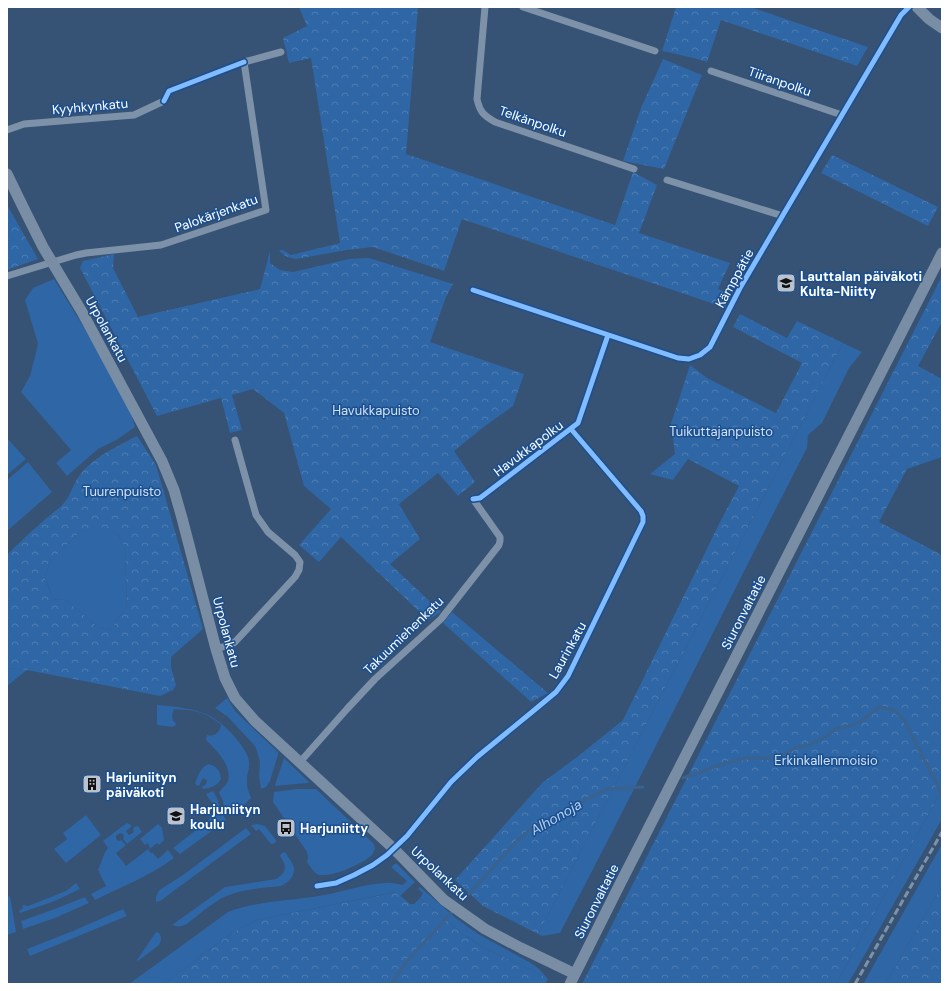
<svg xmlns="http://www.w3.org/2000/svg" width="949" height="991" font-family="'DM Sans',sans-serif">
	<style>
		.green { fill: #2f66a5 }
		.forest { fill: url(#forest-crowns); fill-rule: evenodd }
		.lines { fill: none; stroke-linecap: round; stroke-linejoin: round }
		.stream { stroke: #3b618d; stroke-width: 3 }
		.street { stroke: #7d92a8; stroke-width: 7 }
		.secondary { stroke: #798da4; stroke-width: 11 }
		.rail { stroke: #7e92a7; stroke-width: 3; stroke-dasharray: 7 3; stroke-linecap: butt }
		.cycleway-casing { stroke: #1b4f8f; stroke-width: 8 }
		.cycleway { stroke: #80bcff; stroke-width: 5 }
		.labels { text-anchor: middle; stroke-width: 3; stroke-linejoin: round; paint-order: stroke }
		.street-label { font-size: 13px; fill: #fff; stroke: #1b4f8f }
		.poi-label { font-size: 13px; font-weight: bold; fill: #fff; stroke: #1b4f8f; text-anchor: start }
		.park-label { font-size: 13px; fill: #cfe3fa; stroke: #1b4f8f }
		.water-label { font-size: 14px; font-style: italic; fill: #b5d3f5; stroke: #1b4f8f }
	</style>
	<defs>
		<pattern id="forest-crowns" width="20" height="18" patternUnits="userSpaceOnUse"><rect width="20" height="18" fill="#2f66a5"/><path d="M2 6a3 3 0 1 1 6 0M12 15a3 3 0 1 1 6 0" fill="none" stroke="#4e7db2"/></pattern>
	</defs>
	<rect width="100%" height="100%" fill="#365274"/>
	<path class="green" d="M54,279l32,52 44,79 5,17 -17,12 -20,10 -31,27 -11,-13 15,-13 -50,-58 9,-16 8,-32 -13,-44 8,-12z
		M843,343l19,9 -13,16 -27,55 -14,12 -1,13c-83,161 -163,324 -247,485l-18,3 -4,-2z
		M7,438l19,21 -19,16z
		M28,462l24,30 -45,39v-51z
		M101,526l17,8 7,16 2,56 -17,24 -11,-2 -33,-28 -13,-1 -8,-22 4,-14 31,-31z
		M7,668l20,2 -20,16z
		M227,698l9,14 42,40v3l-8,26 -4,6 -5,2 -2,-13 1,-14 -3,-11 -2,-5 -27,-29 -13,-9z
		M157,705c16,1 42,4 55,12 10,6 20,16 27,25 4,6 9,12 10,19 1,8 -3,15 -2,22 0,5 2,10 4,15l-9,9 -11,8 -7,-7 -1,-7 -4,-8c2,-5 7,-7 9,-12 4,-16 -12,-31 -22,-41l1,-5c7,2 13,-3 14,-10 -16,-14 -28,-15 -47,-16l-2,6 1,6 2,1 1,3 -3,2 -16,-2z
		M284,758l25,24 -1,1 -33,3v-1z
		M209,764c8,3 11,6 12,15 -4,7 -10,9 -18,10l-1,-2 1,-1 3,-2 1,-4 -4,-2 -4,8 -3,-1 -1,-2c4,-8 5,-16 14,-19z
		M296,789h20l58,55 1,5c-1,2 -2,4 -3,6 -8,8 -45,25 -55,19 -4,-2 -7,-8 -10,-12l1,-5 -1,-5 -34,-50 1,-10z
		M942,789v30l-94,165h-12z
		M213,791l4,7 4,13 5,9 -9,7 -37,27 -7,-6 37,-29 -1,-4 6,-6 -3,-7 -3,-3 -3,-5z
		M86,815l15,20 -35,28 -12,-14 13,-10 -4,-6z
		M127,823l4,2v2l-5,4 3,4 5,-3 -1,-2 1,-3 4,-1 4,6 -15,12 -4,-5 1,-2 -1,-3 -3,-1 -4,3v3l3,2 2,-1 5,5 -10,8 10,13 22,-17 3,4h2l5,6 10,-9 6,8c-24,18 -53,29 -79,42l-4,-6 15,-8 -8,-16 7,-18 3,-4 -5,-7 17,-13z
		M158,824l4,4 2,12 -5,5 -2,-2 -7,6 -2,-6 -3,2 -5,-6z
		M257,824l8,2 11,14v2l-3,2h-2l-12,-15 -3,2 -5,-6z
		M246,828l5,6 -91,67 -4,1v-5l2,-5 3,-3 22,-14z
		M942,844v42l-57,98h-22z
		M284,852l2,1c2,4 7,10 8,15 1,8 -6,15 -13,18 -19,2 -41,3 -59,12 -12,7 -24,17 -35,26 -6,3 -9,3 -15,1l53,-38 51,-8c11,-7 11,-13 4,-23l1,-2z
		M396,863l19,19 -15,14 -5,-4 -138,28 -24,12 -69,52h-35l99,-72c28,-11 61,-11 90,-16 23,-3 44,-12 67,-13 6,-1 12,1 18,2l4,-4 -16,-14z
		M76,883l4,6 -25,12 -35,12 -1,-2 4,-3 -1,-3 6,1 38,-15z
		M420,887l37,32 21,15 53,29 8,6 9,10 -14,-8 -50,-23 -20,-13 -44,-37 3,-5 -5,-4z
		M10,896l6,36 -9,3v-38z
		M85,897l4,6 -34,15 -32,11 -2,-8 31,-11z
		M123,909l4,7 -97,40 -3,-7 46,-18z
		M156,932c6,1 6,8 3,13l-21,16 -1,-1z"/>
	<path class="forest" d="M299,7h119l-12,147 209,71 18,-53 24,13 -18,48 91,30 -12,26 7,3 1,16 -264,-89 -18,52 -71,-24 -26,3 -51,9c-7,-1 -13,-3 -17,-9h4l8,5 49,-12 -29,-185 -22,5 -6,-25 24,-12z
		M676,7h74l118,40 -11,19 -136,-46 -14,42 -13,-4 -32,-7z
		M663,59l39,16 -38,94 -41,-8 18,-53z
		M832,155l106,52 -10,19 -107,-53z
		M7,205l31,54 -31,11z
		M270,251v12l10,7 13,2 56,-13 20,-1 84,26 -7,13 -16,45 94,32 -11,32 -28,20 -31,25 21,31 -17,14 -20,-23 -39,31 21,35 -30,25 51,48 -13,8 -87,-83 -22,25 -20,-17 32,-36 -27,-23 -20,-73 -31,-24 -21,6 10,35 -12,3 -9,-35 -64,18 -77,-148 3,-7 31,-7 -1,14 25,49 122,-28z
		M942,276v46l-24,44 24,13v78l-35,12 -28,53 63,33v234l-106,195h-254z
		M740,314l47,24 10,-17 46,22 -305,591 -55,-28 -28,-26 88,-98 34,-25 46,-37 96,-196 20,-38 -51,-27 -15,21 -23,-6 25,-20 -4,-30 19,-59 17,13 69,35 26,-50 -69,-36z
		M137,436l19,29 47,164 -32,28v10l5,18 -3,5 -13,6 -133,-26 -20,-2v-113c11,-11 22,-22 34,-32 7,-7 16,-12 23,-20 7,-8 9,-19 15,-27 14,-19 37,-29 58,-40zM101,527l17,7 7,16 2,56 -17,24 -11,-2 -33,-28 -13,-1 -8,-21 4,-15 31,-31z
		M452,612l96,81 -17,9 -88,-79z
		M942,886v98h-57z
		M396,892l14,12h4l6,-6 44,37 20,13 50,23 14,8 -3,5h-381l69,-52 24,-12z"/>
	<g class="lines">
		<path class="stream" d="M683,778l37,-13 25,-7 31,1 21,-12 12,-2 18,-9 10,-8 13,-2 13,-6 16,-13 15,3 10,10 31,60 5,12 2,2
			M467,896l48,-53 21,-18 71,-36 36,-2
			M391,984l17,-24 44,-48"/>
		<path class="street" d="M485,7l-8,92c3,13 6,16 18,23l139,47
			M523,7l132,44
			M711,71l131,44
			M7,130l17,-6 110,-9 30,-14
			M667,180l116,36
			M7,276l69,-21 10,-2 75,-8 105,-35 -22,-148 37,-10
			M473,290l205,68 11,1 11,-4 10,-8 30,-59 161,-273 8,-8
			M216,649l13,-4 6,-3 60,-65 4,-7 1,-8 -5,-7 -27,-23 -12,-17 -21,-75
			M300,762l47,-53 28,-30 66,-60 58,-74 1,-4v-4l-27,-38
			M317,886l19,-3 18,-8 19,-10 14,-10 20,-19 44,-54 26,-25 55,-45 24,-20 12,-16 75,-154v-6l-2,-5 -70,-82"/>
		<path class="secondary" d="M917,7l12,12 13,9
			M7,174l17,35 19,38 39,65 80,149 12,29 8,28 34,131 9,29 10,20 20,23 139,128 50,51 41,29 36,19 54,26
			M570,984l50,-100 322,-631"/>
		<path class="rail" d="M855,984l87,-152"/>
		<g class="cycleway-casing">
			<path id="cycleway" d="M164,101l5,-10 75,-29
				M473,290l205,68 11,1 11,-4 10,-8 30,-59 161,-273 8,-8
				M473,499l7,-1 98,-75 30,-88
				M317,886l19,-3 18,-8 19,-10 14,-10 20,-19 44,-54 26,-25 55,-45 24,-20 12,-16 75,-154v-6l-2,-5 -70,-82"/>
		</g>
		<use href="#cycleway" class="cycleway"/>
	</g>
	<defs>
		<g id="school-square" transform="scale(1)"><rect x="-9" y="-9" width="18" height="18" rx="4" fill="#b9c2ce" stroke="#1b4f8f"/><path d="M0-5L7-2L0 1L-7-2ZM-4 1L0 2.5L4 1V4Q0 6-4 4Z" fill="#111"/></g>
		<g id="building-square" transform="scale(1)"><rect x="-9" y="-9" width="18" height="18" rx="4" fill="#b9c2ce" stroke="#1b4f8f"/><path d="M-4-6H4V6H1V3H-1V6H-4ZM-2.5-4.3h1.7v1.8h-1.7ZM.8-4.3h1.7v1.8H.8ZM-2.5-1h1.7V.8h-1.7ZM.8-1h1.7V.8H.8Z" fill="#111"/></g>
		<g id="bus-square" transform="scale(1)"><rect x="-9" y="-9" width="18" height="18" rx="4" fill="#b9c2ce" stroke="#1b4f8f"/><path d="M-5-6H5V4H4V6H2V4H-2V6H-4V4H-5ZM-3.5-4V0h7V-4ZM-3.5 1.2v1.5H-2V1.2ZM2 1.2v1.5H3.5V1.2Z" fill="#111"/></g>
	</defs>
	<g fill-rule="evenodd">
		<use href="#school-square" x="786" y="283"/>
		<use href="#building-square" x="92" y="784"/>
		<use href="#school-square" x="176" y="816"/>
		<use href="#bus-square" x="286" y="828"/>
	</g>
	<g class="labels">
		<g class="street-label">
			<text transform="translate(780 81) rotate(19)" y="5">Tiiranpolku</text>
			<text transform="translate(90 106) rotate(-5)" y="5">Kyyhkynkatu</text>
			<text transform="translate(533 121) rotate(19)" y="5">Telkänpolku</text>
			<text transform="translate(216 213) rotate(-20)" y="5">Palokärjenkatu</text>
			<text transform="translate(734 278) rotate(-61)" y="5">Kämppätie</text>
			<text transform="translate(107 329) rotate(61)" y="5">Urpolankatu</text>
			<text transform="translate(528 448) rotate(-37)" y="5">Havukkapolku</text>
			<text transform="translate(743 612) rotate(-63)" y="5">Siuronvaltatie</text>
			<text transform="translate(227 632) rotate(75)" y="5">Urpolankatu</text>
			<text transform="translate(403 635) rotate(-44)" y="5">Takuumiehenkatu</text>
			<text transform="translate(567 650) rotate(-61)" y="5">Laurinkatu</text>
			<text transform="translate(440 873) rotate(43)" y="5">Urpolankatu</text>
			<text transform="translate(596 901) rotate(-63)" y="5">Siuronvaltatie</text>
		</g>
		<g class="poi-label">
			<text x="800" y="281">Lauttalan päiväkoti<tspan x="800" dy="15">Kulta-Niitty</tspan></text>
			<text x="106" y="782">Harjuniityn<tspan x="106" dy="15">päiväkoti</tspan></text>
			<text x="190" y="814">Harjuniityn<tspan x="190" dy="15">koulu</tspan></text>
			<text x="300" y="833">Harjuniitty</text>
		</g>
		<g class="park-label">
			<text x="376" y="415">Havukkapuisto</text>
			<text x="721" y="436">Tuikuttajanpuisto</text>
			<text x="122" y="496">Tuurenpuisto</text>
			<text x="826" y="765">Erkinkallenmoisio</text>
		</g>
		<g class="water-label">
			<text transform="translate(556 817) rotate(-30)" y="5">Alhonoja</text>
		</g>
	</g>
	<rect width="949" height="991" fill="none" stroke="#ffffff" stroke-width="16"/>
</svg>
